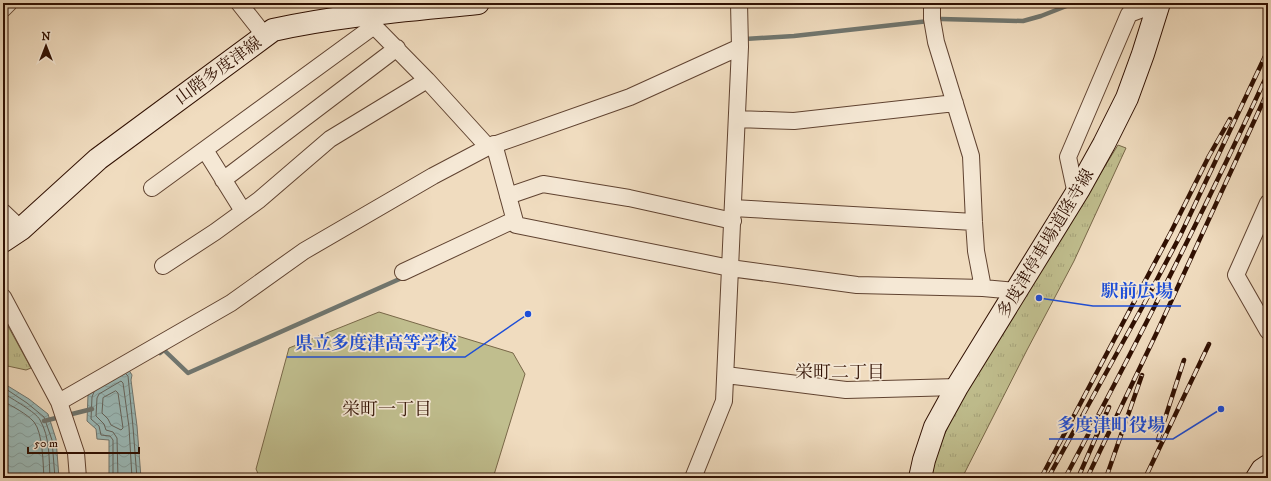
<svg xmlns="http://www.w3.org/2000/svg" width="1271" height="481" font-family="'IM FELL DW Pica','Noto Serif JP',serif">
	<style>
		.park { fill: url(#park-tufts); stroke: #786748 }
		.pitch { fill: #c0be8e; stroke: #786748 }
		.water { fill: url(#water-waves); stroke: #70766f }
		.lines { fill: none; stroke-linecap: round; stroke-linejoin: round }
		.shore { stroke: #66655d; stroke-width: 1 }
		.stream { stroke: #70766f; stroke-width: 4.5 }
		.street-casing { stroke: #604331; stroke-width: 18 }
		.secondary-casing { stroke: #301002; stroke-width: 24 }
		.street { stroke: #f5e8d5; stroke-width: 16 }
		.secondary { stroke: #f5e8d5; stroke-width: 22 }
		.rail-casing { stroke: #301002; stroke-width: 4.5 }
		.rail { stroke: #f5e8d5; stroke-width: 3; stroke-dasharray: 9; stroke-linecap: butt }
		.labels { text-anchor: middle; stroke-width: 3.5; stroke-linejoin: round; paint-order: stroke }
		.street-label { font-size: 17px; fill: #301002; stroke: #f5e8d5 }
		.neighbourhood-label { font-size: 18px; fill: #301002; stroke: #f5e8d5 }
		.leader { fill: none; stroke: #1d4ed8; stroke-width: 1.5 }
		.callout-dot { fill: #1d4ed8; stroke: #f5e8d5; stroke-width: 1.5 }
		.callout-label { font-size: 18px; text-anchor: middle; font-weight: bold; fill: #1d4ed8; stroke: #f5e8d5; stroke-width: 3.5; stroke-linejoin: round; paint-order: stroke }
	</style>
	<defs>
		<pattern id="park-tufts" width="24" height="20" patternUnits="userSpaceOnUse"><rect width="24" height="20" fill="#c0be8e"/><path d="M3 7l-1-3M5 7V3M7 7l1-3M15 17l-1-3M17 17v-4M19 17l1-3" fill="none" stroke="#a5a279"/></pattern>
		<pattern id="water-waves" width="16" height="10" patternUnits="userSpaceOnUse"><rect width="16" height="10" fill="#9bbab8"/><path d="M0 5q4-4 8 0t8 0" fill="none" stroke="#869f9d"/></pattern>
	</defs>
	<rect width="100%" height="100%" fill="#f0dcbf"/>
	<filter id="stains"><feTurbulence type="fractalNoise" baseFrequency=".005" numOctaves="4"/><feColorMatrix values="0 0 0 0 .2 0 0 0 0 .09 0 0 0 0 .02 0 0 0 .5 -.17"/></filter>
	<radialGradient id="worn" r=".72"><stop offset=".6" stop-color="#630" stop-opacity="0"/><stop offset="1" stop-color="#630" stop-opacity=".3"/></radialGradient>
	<path class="park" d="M1118,145l8,3 -52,113 -47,89 -65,128h-32l7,-26 19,-44z
		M3,317l28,51 -5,2 -23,-5z"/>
	<path class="pitch" d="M379,312l134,41 12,21 -32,104h-233l-4,-9 33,-121z"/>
	<path class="water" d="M127,367l5,8 -1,5 6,46 4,52h-44l-3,-1 15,-2v-35l-12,-1 -1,-10 -9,-8 1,-26 4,-8z
		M3,383l26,16 19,15 8,25 3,39h-56z"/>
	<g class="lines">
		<path class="shore" d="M126,374l2,2 5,51 4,51
			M3,387l24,16 17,14 8,23 3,38
			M116,391l2,2 5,35 -2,2 -10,-5 -3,-6 -6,-6 1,-15z
			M94,392l-2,5 -1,22 8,7 2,9 9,1 3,4v35l-1,3
			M3,393c9,6 33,19 37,27 10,17 9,39 10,58
			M3,401c10,6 23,12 31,21 9,11 9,42 10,56
			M118,478l-1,-40 -4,-6 -7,-2 -2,-6 -8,-8 1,-18 2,-4 22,-13 2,2 6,44 3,51"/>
		<path class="stream" d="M941,19l82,2 18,-5 33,-13
			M745,39l49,-3 135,-15
			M160,353l4,-3 24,23 216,-96
			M44,421l48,-12"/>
		<g class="street-casing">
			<path id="street" d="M239,3l26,33
				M361,3l11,11 2,12 53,54 61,67 142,-50 110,-50
				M932,3v16l4,23 35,114 3,66 2,29 7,37
				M3,9l6,-6
				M737,119l57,2 161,-18
				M494,144l22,81 214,43 127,17 126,3 33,3
				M205,150l38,61
				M223,180l174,-132
				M152,188l222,-162
				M1076,194l-8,-37 61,-143 30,-11
				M508,196l35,-12 86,14 104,23
				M1268,203l-32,72 32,56
				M733,208l241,14
				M3,212l18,17
				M163,266l52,-34 44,-32 71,-61 97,-59
				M403,272l111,-52
				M3,297l56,105 17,51 2,25
				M726,375l120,15 111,-3
				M59,402l172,-99 73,-52 129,-75 55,-29
				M693,478l31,-77 16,-354 -1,-44"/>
		</g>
		<g class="secondary-casing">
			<path id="secondary" d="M3,241l18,-12 77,-70 175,-129c68,-15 137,-20 205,-27
				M920,478l4,-18 11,-33 22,-40 122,-198 25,-45 23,-46 16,-44 16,-51
				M1257,478l5,-8 6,-4"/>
		</g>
		<use href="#street" class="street"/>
		<use href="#secondary" class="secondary"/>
		<g class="rail-casing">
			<path id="rail" d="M1158,440l26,-80
				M1147,474l62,-130
				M1041,478l130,-246 38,-76 21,-37
				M1048,478l96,-174 36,-68 88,-186
				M1065,478c71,-133 140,-268 203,-405
				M1078,478l31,-71
				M1087,478l70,-146 111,-241
				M1106,478l36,-103"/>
		</g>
		<use href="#rail" class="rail"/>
	</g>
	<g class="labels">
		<g class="street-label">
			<text transform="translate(218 70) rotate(-36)" y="6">山階多度津線</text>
			<text transform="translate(1045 243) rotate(-59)" y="6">多度津停車場道隆寺線</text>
		</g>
		<g class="neighbourhood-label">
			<text x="840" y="378">栄町二丁目</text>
			<text x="387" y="415">栄町一丁目</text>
		</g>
	</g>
	<path class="leader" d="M1039 298L1093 306H1181M528 314L465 357H287M1221 409L1173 439H1049"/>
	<g class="callout-dot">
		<circle cx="1039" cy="298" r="4"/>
		<circle cx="528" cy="314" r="4"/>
		<circle cx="1221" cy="409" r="4"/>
	</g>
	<g class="callout-label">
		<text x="1137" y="297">駅前広場</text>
		<text x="376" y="349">県立多度津高等学校</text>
		<text x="1111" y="431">多度津町役場</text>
	</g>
	<rect width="1271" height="481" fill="none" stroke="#f0dcbf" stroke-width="16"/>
	<rect x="4" y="4" width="1263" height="473" fill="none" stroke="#301002" stroke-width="2"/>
	<rect x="8" y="8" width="1255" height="465" fill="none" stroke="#301002"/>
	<g transform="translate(46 46)" stroke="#f5e8d5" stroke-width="3" paint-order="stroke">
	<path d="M0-3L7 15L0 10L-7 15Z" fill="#301002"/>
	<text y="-6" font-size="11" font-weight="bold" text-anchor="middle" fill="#301002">N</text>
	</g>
	<path d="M28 447v6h111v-6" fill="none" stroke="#301002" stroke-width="2"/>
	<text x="34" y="447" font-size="12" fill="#301002" stroke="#f5e8d5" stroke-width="3" paint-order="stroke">50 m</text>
	<rect width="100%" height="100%" filter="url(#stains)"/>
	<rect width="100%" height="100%" fill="url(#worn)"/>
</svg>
